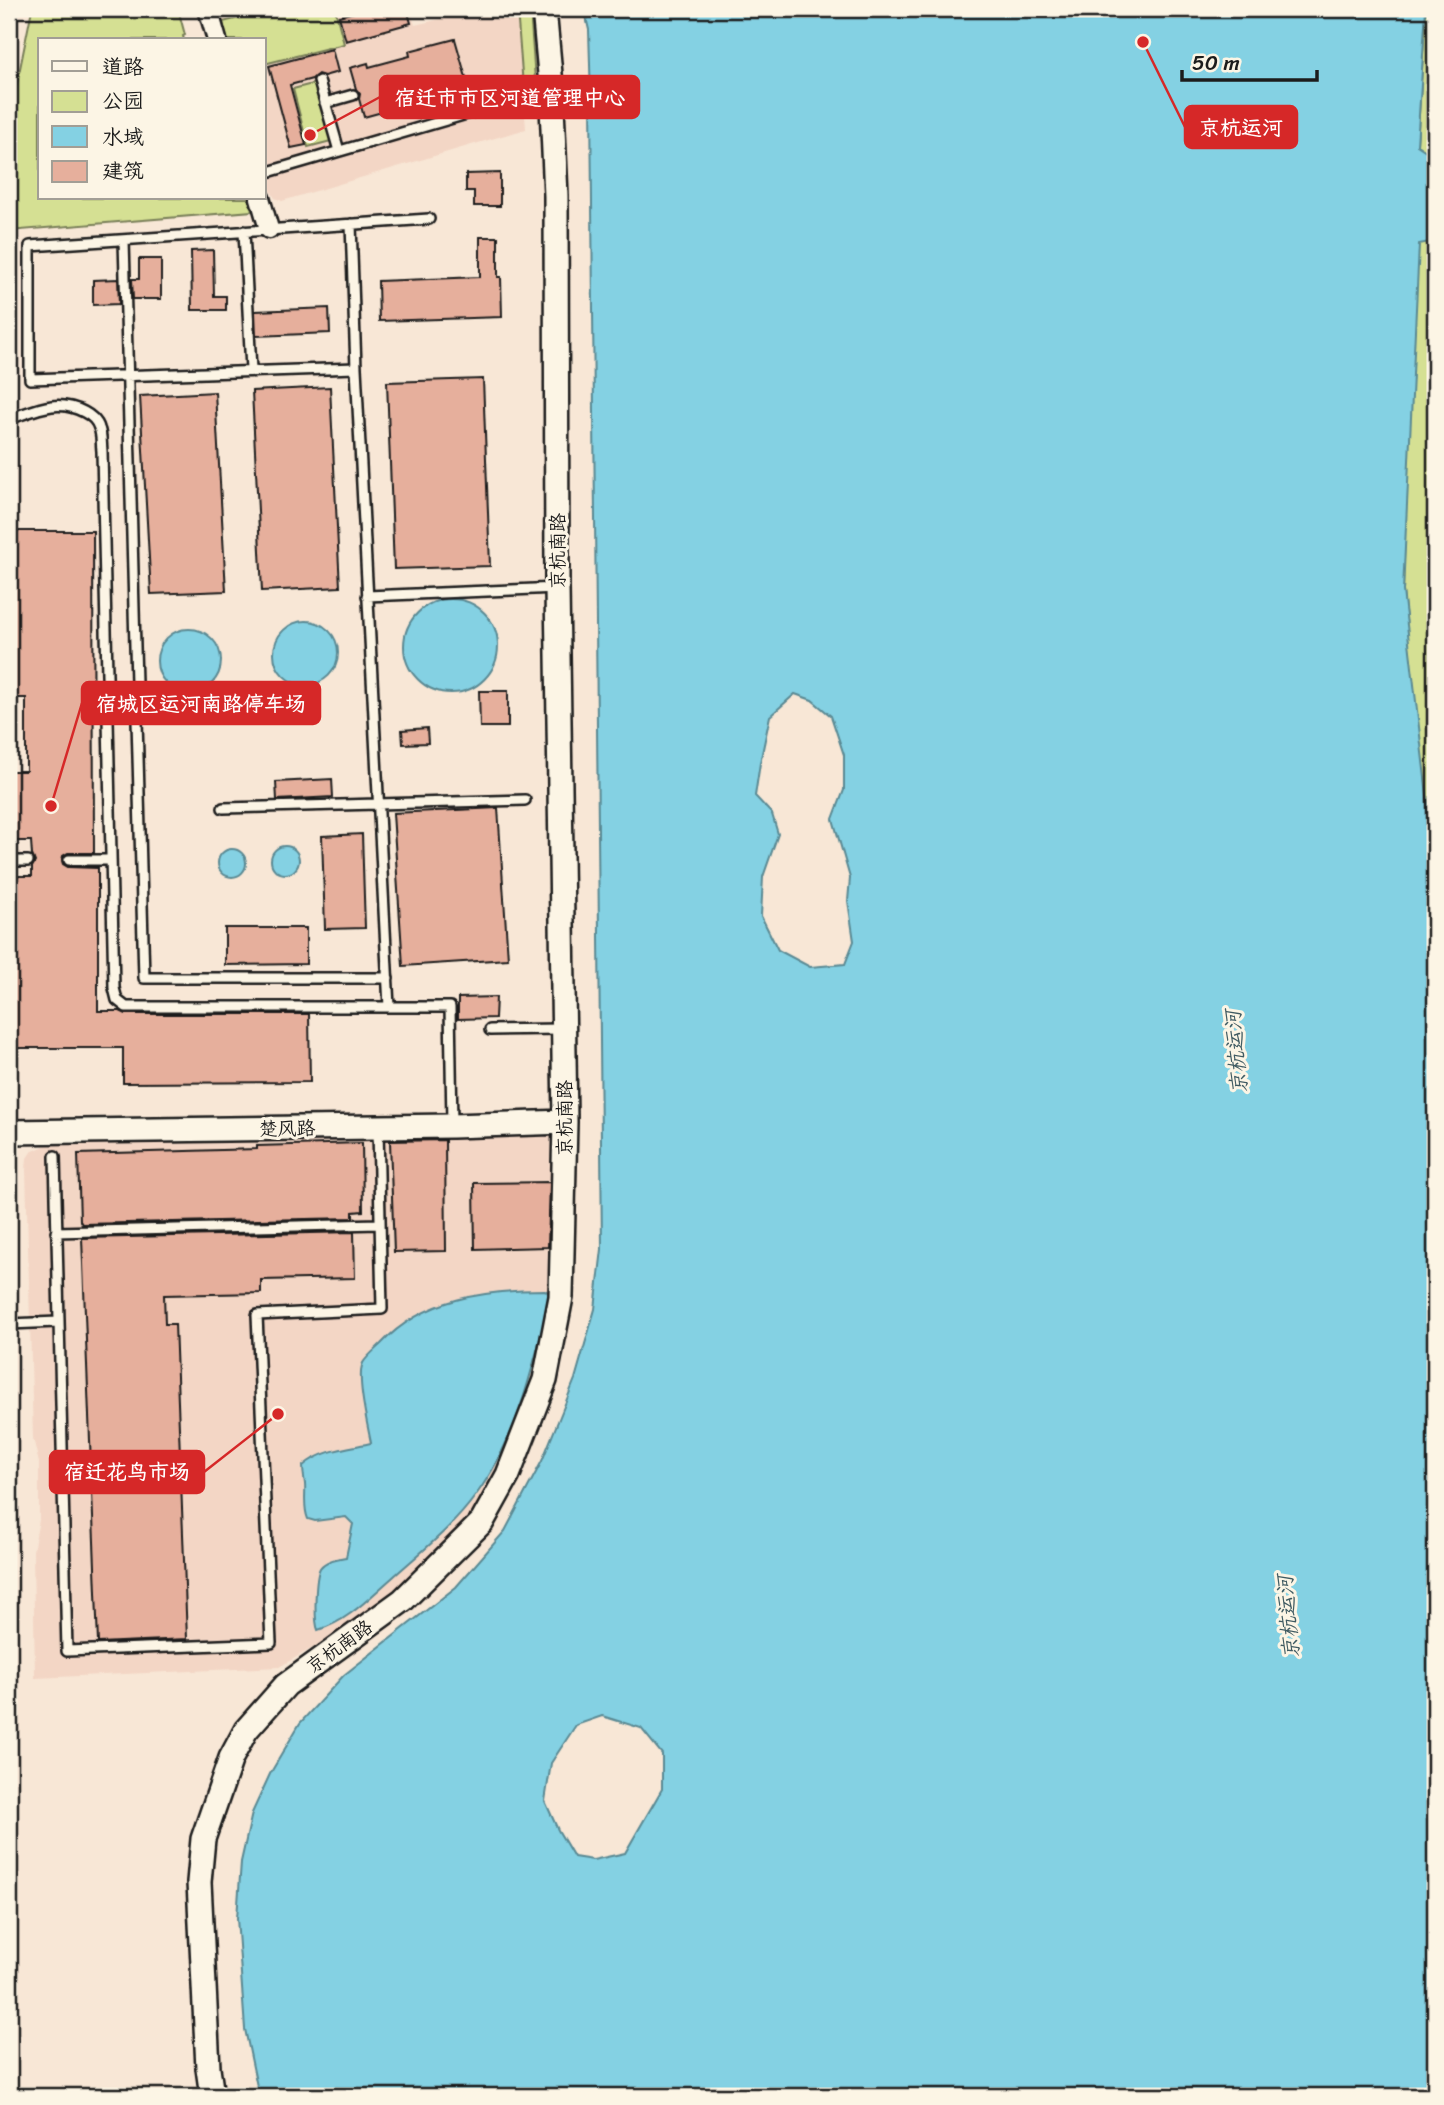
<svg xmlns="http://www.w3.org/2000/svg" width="1444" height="2105" font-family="Sriracha,'LXGW WenKai TC',sans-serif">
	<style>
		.built { fill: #f3d6c5 }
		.green { fill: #d5e093; stroke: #787e58; stroke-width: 2 }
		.water { fill: #84d1e3; stroke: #5a8993; stroke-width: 2; fill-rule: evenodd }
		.building { fill: #e6af9c; stroke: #1c1c1c; stroke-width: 2 }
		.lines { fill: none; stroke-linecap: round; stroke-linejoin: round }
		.service-casing { stroke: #1c1c1c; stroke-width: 14 }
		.minor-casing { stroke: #1c1c1c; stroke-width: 23 }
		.tertiary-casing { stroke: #1c1c1c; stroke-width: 28 }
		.service { stroke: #fcf5e5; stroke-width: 9 }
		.minor { stroke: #fcf5e5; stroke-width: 18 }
		.tertiary { stroke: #fcf5e5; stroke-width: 23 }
		.labels { text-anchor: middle; stroke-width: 6; stroke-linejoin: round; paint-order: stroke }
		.street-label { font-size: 19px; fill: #1c1c1c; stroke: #fcf5e5 }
		.water-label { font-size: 21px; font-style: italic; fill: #405b62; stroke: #fcf5e5 }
		.leader { fill: none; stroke: #d62828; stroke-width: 2.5 }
		.callout-dot { fill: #d62828; stroke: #fcf5e5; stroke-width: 2.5 }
		.callout { fill: #d62828; stroke: #d62828; stroke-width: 2.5 }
		.callout-label { font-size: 21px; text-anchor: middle; font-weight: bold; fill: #fff }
	</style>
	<rect width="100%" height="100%" fill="#f8e7d6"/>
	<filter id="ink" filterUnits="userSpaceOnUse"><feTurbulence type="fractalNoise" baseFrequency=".0143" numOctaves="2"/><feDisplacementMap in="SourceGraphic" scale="14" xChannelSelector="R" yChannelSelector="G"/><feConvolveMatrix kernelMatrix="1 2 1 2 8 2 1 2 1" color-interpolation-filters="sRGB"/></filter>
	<g filter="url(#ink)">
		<path class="built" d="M219,9h191l5,16 51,-12 29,-4h22l9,120 -244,72 -7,-3 -11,-17v-141h-37z
			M558,1132l-1,132 -10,74 -32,99 -28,56 -13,20 -76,74 -68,51 -51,29 -244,11 -2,-127 6,-31v-57l-6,-25 -7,-268 1,-12 4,-6 18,-8z"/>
		<path class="green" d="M32,9h146l7,26 -2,1 1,4h-144v158h208l4,13 -243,20v-108z
			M275,9h60l9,35 -80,20v-24h-37l-4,-18z
			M517,9h13l5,71 -12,6z
			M1426,9h9v880l-32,-298 14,-446z
			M316,83l15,58 -23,6 -15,-58z"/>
		<path class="water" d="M584,9h842l-9,136 18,12v84l-16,3 -16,347 32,272v1233h-1176l-14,-67 -8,-111 4,-56 11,-49 18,-39 30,-51 44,-48 112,-88 49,-56 37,-70 33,-82 20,-70 7,-60 -11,-1150 -2,-69zM795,694l17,6 19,16 13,39v35l-11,29 17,59 -2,23 6,40 -9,23 -35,3 -32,-17 -17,-34 2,-39 15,-43 -6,-20 -17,-18 5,-33 10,-47zM602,1716l39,12 21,26v35l-37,64 -32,7 -19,-3 -16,-27 -13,-29 6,-38 25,-38z
			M404 646a47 47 0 1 1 94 0a47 47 0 1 1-94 0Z
			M274 653a32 32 0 1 1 64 0a32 32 0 1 1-64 0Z
			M157 661a32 32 0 1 1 64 0a32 32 0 1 1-64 0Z
			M271 860a14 14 0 1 1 28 0a14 14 0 1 1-28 0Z
			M218 863a14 14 0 1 1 28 0a14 14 0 1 1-28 0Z
			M545,1290l6,5c-17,68 -33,143 -75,200 -23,32 -55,57 -84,83 -22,19 -45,44 -74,52 -4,-10 -3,-52 2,-62 6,-8 17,-9 26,-11l7,-33 -7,-7 -31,4 -7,-2c-5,-12 -2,-23 -3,-35 -1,-7 -2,-11 -2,-18 18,-16 45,-18 68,-23 -3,-16 -15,-66 -8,-80 4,-7 13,-14 18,-19 43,-46 105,-54 164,-54z"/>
		<path class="building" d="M366,9h41l4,14 -65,18 -7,-25z
			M455,39l14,49 -105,29 -5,-18 1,-5 -4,-5 -6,-21 18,-5 1,4 41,-11 -1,-5z
			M332,49l6,23 -14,4 -6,-2 -6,5 -22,6 16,60 -15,3 -22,-82z
			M500,173v33h-26v-15h-8v-17z
			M480,237h18v40h3l1,40 -123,4 -1,-40 102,-4z
			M213,250l1,46h12v14h-34l-1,-59z
			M139,259h22v40h-28l-1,-20h7z
			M118,279l1,25 -26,1v-25z
			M329,308l1,25 -74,3 -1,-25z
			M483,379l7,187 -96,3 -7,-187z
			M330,387l10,200 -78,4 -10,-200z
			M215,392l11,199 -75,3 -11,-198z
			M9,531h84l1,322h-26l-5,3 -1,5 1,3 5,3 30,1v143h22l6,3h183l1,68 -187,1v-35h-114v-172h23v-9l3,-5 -3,-7 -1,-14h-22v-70h17v-73h-17z
			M479,691h29v36h-28z
			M427,728l1,15 -25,1 -1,-14z
			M332,779l1,18 -56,3 -1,-18z
			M498,808l10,151 -105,7 -10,-153z
			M362,834l3,94 -40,1 -3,-93z
			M225,928h81v36l-81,1z
			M496,997l-1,21 -37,1v-21z
			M445,1140l1,111 -52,1 -4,-111z
			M362,1143l1,68 -10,1v6l-271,6 -2,-3 -2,-67 179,-5v-3z
			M550,1182l-2,65 -73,2 -1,-66z
			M354,1232l1,46 -94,2v13l-97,2 1,29h10l12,315 -89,4 -16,-405z"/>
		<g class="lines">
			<g class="service-casing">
				<path id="service" d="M319,81l20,70
					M325,103l28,-8
					M268,172l281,-82
					M351,224l5,144 33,639
					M244,231l7,139
					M124,240l20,738h244
					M356,368l-326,11v-133l399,-27
					M9,419c27,-9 47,-21 75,-7 6,3 13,9 15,16 3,7 2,16 3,23l12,537 3,12 9,7h324l2,117
					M367,596l190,-8
					M223,808l302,-8
					M69,860h42
					M9,861h19
					M490,1030l72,-1
					M55,1156l12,495 204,-8 -14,-328 125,-6 -4,-180
					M56,1232l323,-8
					M9,1324l49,-2"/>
			</g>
			<g class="minor-casing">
				<path id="minor" d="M208,9l9,31
					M260,198l9,31"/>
			</g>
			<g class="tertiary-casing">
				<path id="tertiary" d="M9,1132l443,-6 113,-4
					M212,2096l-4,-28 -9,-186 4,-43 28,-81 15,-28 40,-45 117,-85 79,-78 26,-47 37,-95 16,-83 4,-175 -8,-534 -1,-392 -5,-111 -7,-76"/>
			</g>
			<use href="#service" class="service"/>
			<use href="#minor" class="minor"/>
			<use href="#tertiary" class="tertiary"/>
		</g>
	</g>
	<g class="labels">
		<g class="street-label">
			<text transform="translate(557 551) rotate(-90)" y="7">京杭南路</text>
			<text transform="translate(564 1118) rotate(-90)" y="7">京杭南路</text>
			<text transform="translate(287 1128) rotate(-1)" y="7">楚风路</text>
			<text transform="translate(339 1646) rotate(-36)" y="7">京杭南路</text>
		</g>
		<g class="water-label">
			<text transform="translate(1236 1052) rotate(-95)" y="7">京杭运河</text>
			<text transform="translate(1288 1617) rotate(-95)" y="7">京杭运河</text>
		</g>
	</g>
	<path class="leader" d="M310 135L380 97M1143 42L1185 127M51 806L82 703M278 1414L204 1472"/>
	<g class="callout-dot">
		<circle cx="310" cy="135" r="7"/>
		<circle cx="1143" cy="42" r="7"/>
		<circle cx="51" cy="806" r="7"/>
		<circle cx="278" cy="1414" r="7"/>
	</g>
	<g class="callout">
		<rect x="380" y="76" width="259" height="42" rx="7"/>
		<rect x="1185" y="106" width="112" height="42" rx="7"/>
		<rect x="82" y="682" width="238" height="42" rx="7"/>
		<rect x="50" y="1451" width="154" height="42" rx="7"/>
	</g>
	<g class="callout-label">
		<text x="510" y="105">宿迁市市区河道管理中心</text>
		<text x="1241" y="135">京杭运河</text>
		<text x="201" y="711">宿城区运河南路停车场</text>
		<text x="127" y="1479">宿迁花鸟市场</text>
	</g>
	<rect width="1444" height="2105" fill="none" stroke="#fcf5e5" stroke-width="35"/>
	<rect x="18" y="18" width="1409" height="2070" fill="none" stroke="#1c1c1c" stroke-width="2.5" filter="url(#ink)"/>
	<rect x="38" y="38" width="228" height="161" fill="#fcf5e5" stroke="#a29e95" stroke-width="2"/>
	<rect x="52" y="61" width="35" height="10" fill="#fcf5e5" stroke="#a29e95" stroke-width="2"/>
	<text x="102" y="74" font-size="21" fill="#1c1c1c">道路</text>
	<rect x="52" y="91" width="35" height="21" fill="#d5e093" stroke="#a29e95" stroke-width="2"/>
	<text x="102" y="108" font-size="21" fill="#1c1c1c">公园</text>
	<rect x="52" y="126" width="35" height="21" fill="#84d1e3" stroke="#a29e95" stroke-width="2"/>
	<text x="102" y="144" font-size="21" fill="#1c1c1c">水域</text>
	<rect x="52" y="161" width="35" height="21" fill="#e6af9c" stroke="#a29e95" stroke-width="2"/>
	<text x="102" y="178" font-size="21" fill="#1c1c1c">建筑</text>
	<path d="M1182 70v10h135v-10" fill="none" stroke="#1c1c1c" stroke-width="3.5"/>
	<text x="1192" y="70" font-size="21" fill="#1c1c1c" stroke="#fcf5e5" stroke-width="5" paint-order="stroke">50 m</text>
</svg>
